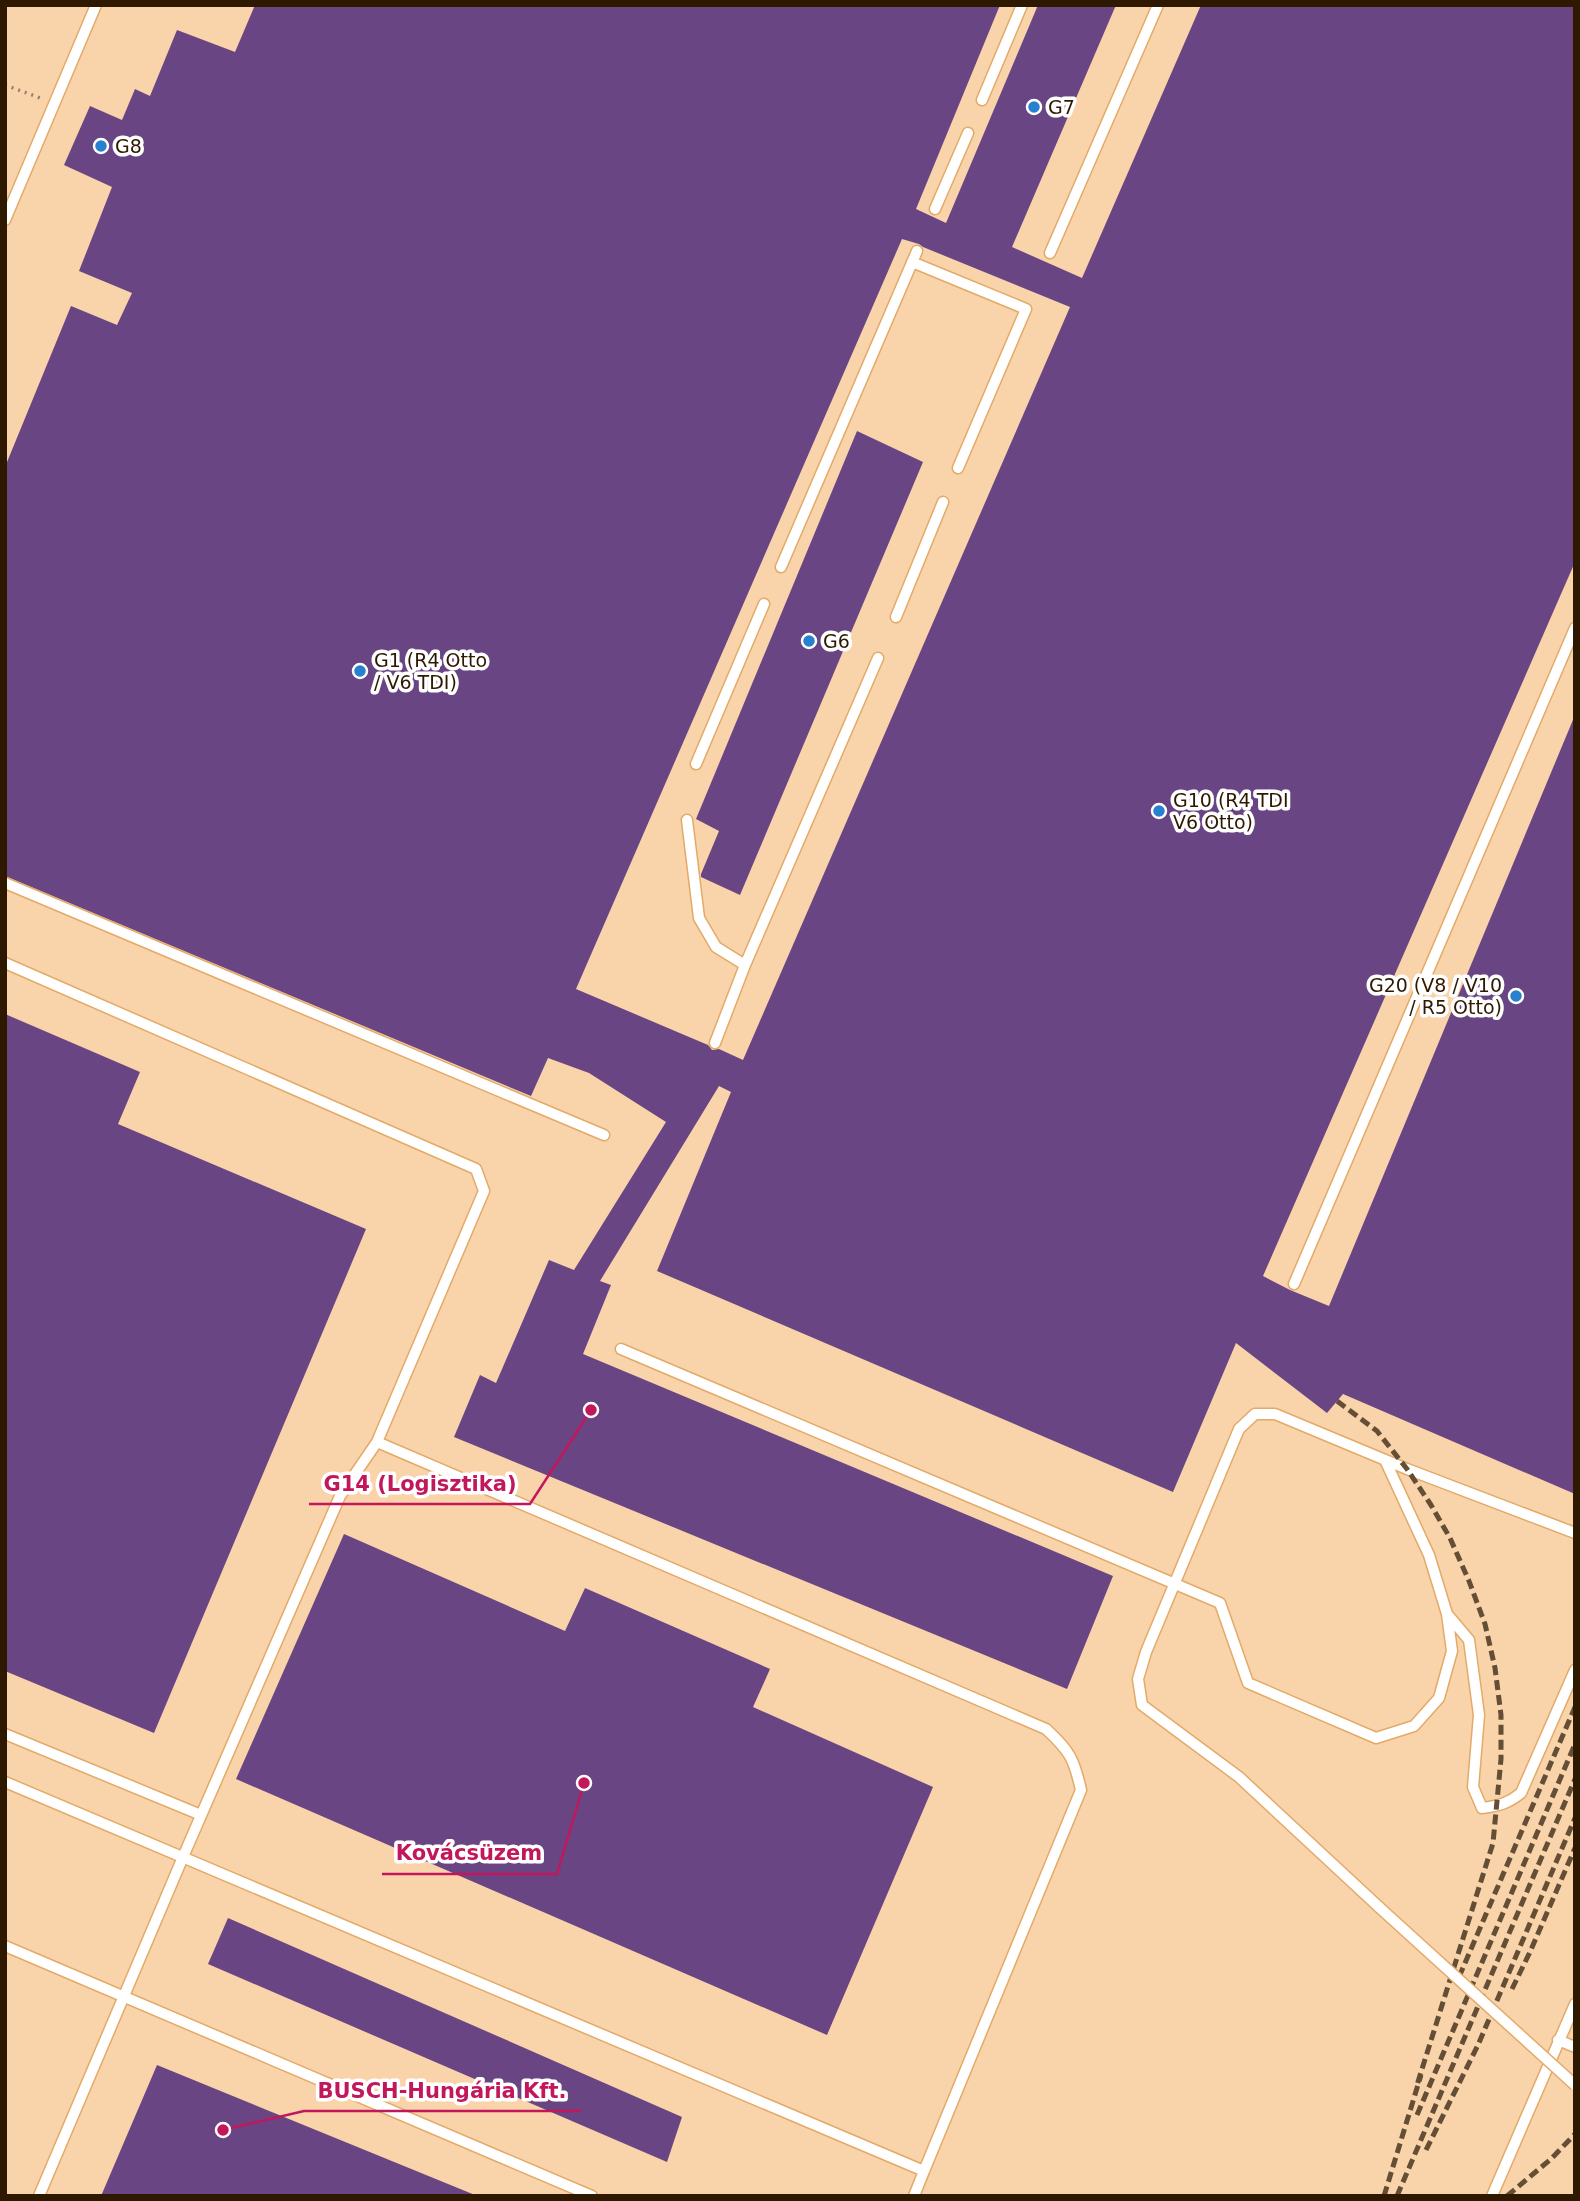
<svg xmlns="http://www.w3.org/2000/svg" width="1580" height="2201" font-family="'DejaVu Sans',sans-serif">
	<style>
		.built { fill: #f9d3a9 }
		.building { fill: #694584; fill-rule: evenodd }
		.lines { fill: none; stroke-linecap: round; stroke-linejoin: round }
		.service-casing { stroke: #e3aa68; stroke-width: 13 }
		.path { stroke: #988168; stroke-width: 3.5; stroke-dasharray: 2 5; stroke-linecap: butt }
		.service { stroke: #fff; stroke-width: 10 }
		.rail { stroke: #644e35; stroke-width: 5; stroke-dasharray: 10 5; stroke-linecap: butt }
		.service-bridge-casing { stroke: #e3aa68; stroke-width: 13; stroke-linecap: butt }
		.service-bridge { stroke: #fff; stroke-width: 10 }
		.poi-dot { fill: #2881ce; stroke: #fff; stroke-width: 2.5 }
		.labels { text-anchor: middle; stroke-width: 7; stroke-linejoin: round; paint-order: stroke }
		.poi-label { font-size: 19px; fill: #2e1900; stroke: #fff; text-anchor: start }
		.leader { fill: none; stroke: #c2185b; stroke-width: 2.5 }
		.callout-dot { fill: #c2185b; stroke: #fff; stroke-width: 2.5 }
		.callout-label { font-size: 21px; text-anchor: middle; font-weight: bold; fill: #c2185b; stroke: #fff; stroke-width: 7; stroke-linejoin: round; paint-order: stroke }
	</style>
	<rect width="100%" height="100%" fill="#fae2c9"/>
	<path class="built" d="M5,5h1570v2191h-1570z"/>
	<path class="building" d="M255,5h745l-84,204 30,14 92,-218h78l-104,242 70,31 119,-273h374v557l-312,714 27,14 39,16 246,-591v779l-232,-100 -16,19 -91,-70 -63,149 -516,-221 74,-179 -12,-6 -119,195 11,4 -28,69 530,222 -46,113 -613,-252 26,-62 16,8 53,-123 25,10 92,-148 -77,-49 -41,-15 -17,38 -526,-220v-409l66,-161 46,19 15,-32 -53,-22 33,-84 -48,-22 26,-59 32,14 13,-31 15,7 27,-66 58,22zM902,239l17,5 4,3 147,60 -327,753 -24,-11 -7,1 -4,-5 -132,-56z
		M857,431l66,31 -183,433 -39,-18v-3l18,-43 -23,-12z
		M5,1014l135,58 -22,52 248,105 -212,504 -149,-62z
		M344,1534l221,97 20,-43 185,81 -17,38 180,80 -106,248 -591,-256z
		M228,1918l454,199 -15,45 -459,-198z
		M157,2065l318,130v1h-374z"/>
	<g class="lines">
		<g class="service-casing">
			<path id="service" d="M982,100l40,-95
				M935,209l33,-76
				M5,220l91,-215
				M1050,253l108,-248
				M912,262l114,47 -68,159
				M781,567l136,-316
				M896,617l47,-115
				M696,764l68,-160
				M687,820l12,98 17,29 29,18 133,-307
				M5,883l599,252
				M5,963l471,206 8,22 -107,251 -37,54 -157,361 -144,339
				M715,1043l30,-78
				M1294,1284l281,-656
				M621,1349l599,254 28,80 128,55 38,-12 25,-28 13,-47 -5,-37 -18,-59 -44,-95
				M377,1442l669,287c24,22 28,30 35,61l-157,381
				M1447,1614l22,26 10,75 -6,72 9,21c17,-2 27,-5 39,-15l54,-123
				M5,1734l196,81
				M5,1782l919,389 -10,25
				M1380,1908l-141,-131 -97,-72 -4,-26 8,-27 93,-223 16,-15h20l132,55 168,64
				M5,1946l587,250
				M1558,2040l17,7
				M1492,2196l83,-192"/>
		</g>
		<path class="path" d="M5,85l38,14"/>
		<use href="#service" class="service"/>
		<path class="rail" d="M1337,1401l40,30 30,38 24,36 19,33 19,43 16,43 10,44 6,47v44l-8,84 -76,242
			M1459,1977l116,-270
			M1512,1989l18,-37 45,-104
			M1417,2115l158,-371
			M1426,2150l52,-105 97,-227
			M1384,2196l37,-121
			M1397,2196l178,-417
			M1507,2196l44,-37 24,-25"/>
		<g class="service-bridge-casing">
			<path id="service-bridge" d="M1380,1908l195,177"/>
		</g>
		<use href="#service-bridge" class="service-bridge"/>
	</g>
	<g class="poi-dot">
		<circle cx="1034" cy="107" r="7"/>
		<circle cx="101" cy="146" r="7"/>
		<circle cx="809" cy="641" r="7"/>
		<circle cx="360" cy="671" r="7"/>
		<circle cx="1159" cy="811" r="7"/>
		<circle cx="1516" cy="996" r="7"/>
	</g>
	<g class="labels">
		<g class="poi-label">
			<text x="1048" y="114">G7</text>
			<text x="115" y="153">G8</text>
			<text x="823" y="648">G6</text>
			<text x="374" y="667">G1 (R4 Otto<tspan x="374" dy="22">/ V6 TDI)</tspan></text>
			<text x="1173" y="807">G10 (R4 TDI<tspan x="1173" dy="22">V6 Otto)</tspan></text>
			<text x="1502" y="992" text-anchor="end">G20 (V8 / V10<tspan x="1502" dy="22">/ R5 Otto)</tspan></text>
		</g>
	</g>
	<path class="leader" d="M591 1410L530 1504H309M584 1783L557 1874H382M223 2130L304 2111H581"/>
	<g class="callout-dot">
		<circle cx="591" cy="1410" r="7"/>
		<circle cx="584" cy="1783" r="7"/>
		<circle cx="223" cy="2130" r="7"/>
	</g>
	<g class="callout-label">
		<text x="420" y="1491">G14 (Logisztika)</text>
		<text x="469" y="1860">Kovácsüzem</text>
		<text x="442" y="2098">BUSCH-Hungária Kft.</text>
	</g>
	<rect width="1580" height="2201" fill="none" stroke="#2e1900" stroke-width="14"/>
</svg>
